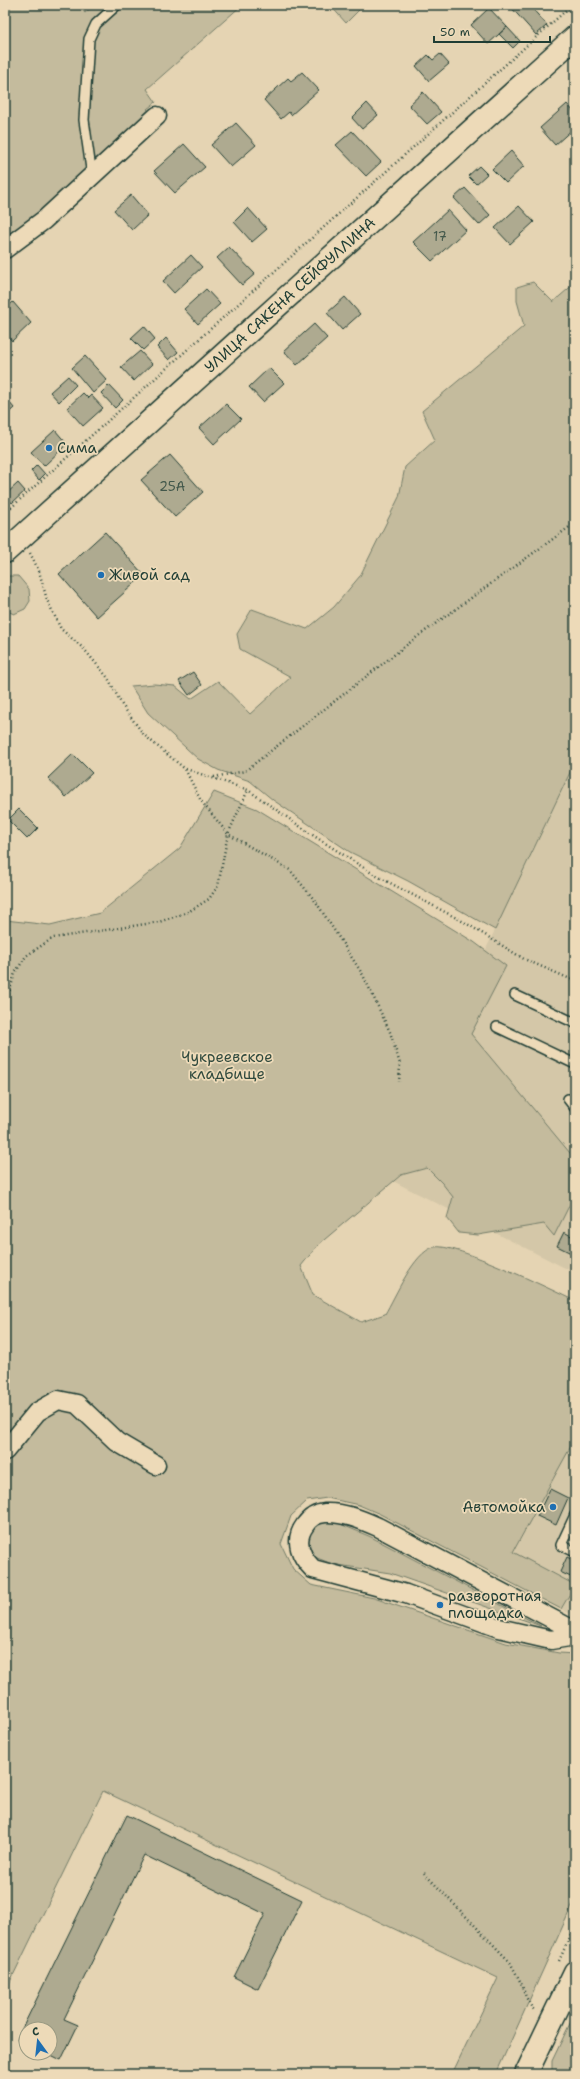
<svg xmlns="http://www.w3.org/2000/svg" width="580" height="2079" font-family="'Shantell Sans',sans-serif">
	<style>
		.built { fill: #d4c7a8 }
		.green { fill: #c4bb9d; stroke: #727c68 }
		.building { fill: #aeaa90; stroke: #1f3d34 }
		.lines { fill: none; stroke-linecap: round; stroke-linejoin: round }
		.service-casing { stroke: #1f3d34; stroke-width: 12 }
		.minor-casing { stroke: #1f3d34; stroke-width: 21 }
		.secondary-casing { stroke: #1f3d34; stroke-width: 25 }
		.primary-casing { stroke: #1f3d34; stroke-width: 25 }
		.path { stroke: #1f3d34; stroke-width: 2.5; stroke-dasharray: 1 3; stroke-linecap: butt }
		.service { stroke: #eddab8; stroke-width: 9 }
		.minor { stroke: #eddab8; stroke-width: 18 }
		.secondary { stroke: #eddab8; stroke-width: 22 }
		.primary { stroke: #eddab8; stroke-width: 22 }
		.poi-dot { fill: #1f6fb2; stroke: #eddab8; stroke-width: 1.5 }
		.labels { text-anchor: middle; stroke-width: 3.5; stroke-linejoin: round; paint-order: stroke }
		.number-label { font-size: 13px; fill: #43584b }
		.street-label { font-size: 15px; fill: #1f3d34; stroke: #eddab8 }
		.poi-label { font-size: 15px; fill: #1f3d34; stroke: #eddab8; text-anchor: start }
		.park-label { font-size: 15px; fill: #304a3e; stroke: #eddab8 }
	</style>
	<rect width="100%" height="100%" fill="#e5d4b3"/>
	<filter id="ink" filterUnits="userSpaceOnUse"><feTurbulence type="fractalNoise" baseFrequency=".025" numOctaves="2"/><feDisplacementMap in="SourceGraphic" scale="8" xChannelSelector="R" yChannelSelector="G"/><feConvolveMatrix kernelMatrix="1 2 1 2 8 2 1 2 1" color-interpolation-filters="sRGB"/></filter>
	<g filter="url(#ink)">
		<path class="built" d="M575,762v511l-196,-99z
			M574,1438l1,1v177l-14,-7 14,-24 -62,-32z"/>
		<path class="green" d="M5,5h72l8,8 9,-8h148l-95,84 9,13 -9,7 6,6 -148,133z
			M330,5h34l-18,18z
			M533,282l20,20 22,-19v479l-80,168 -87,-49 -58,-29 -77,-52 -23,-19 -32,-11 -20,-11 -50,-46 -17,-27 23,-2 21,2 16,13 27,-18 32,33 41,-37 -51,-28 -3,-15 15,-25 55,20 27,-22 26,-31 39,-79 6,-30 30,-27 -13,-29 102,-85 -7,-25v-14z
			M5,576h13l11,13 1,12 -5,8 -11,5 -9,-4z
			M214,792l43,17 217,133 32,24 -35,68 104,125v35l-21,42 -10,-12 -66,11 -19,-2 -12,-15 6,-21 -11,-14 -15,-15 -26,7 -83,70 -17,21 12,29 48,27 24,-8c10,-17 29,-62 49,-67 20,-5 118,43 141,54v138l-62,113 62,33 -14,24 -181,-95 -21,-9 -32,-7 -20,3 -16,15 -10,28 12,25 18,16 63,13 132,45 53,10 16,1v245l-79,175h-44l46,-96 -395,-187 -98,201v-1072l45,5 50,-12 80,-65z
			M333,1521l38,16 170,89 -151,-53 -58,-9 -22,-9 -3,-16 4,-11 8,-5z
			M575,2013v61h-23v-13z"/>
		<path class="building" d="M509,5h20l18,20 -11,10z
			M489,8l18,19 -19,17 -17,-19z
			M507,27l13,14 -7,7 -14,-14z
			M440,54l9,10 -20,17 -13,-15 12,-11 5,5z
			M302,72l17,18 -28,25 -2,-3 -8,7 -17,-19 24,-22 3,3z
			M423,92l18,20 -14,12 -18,-19z
			M367,103l11,12 -16,14 -10,-11z
			M567,104l8,9v14l-20,18 -15,-17z
			M236,123l20,22 -25,22 -20,-22z
			M352,131l29,31 -15,14 -30,-31z
			M184,144l21,23 -30,26 -21,-22z
			M511,151l13,15 -18,17 -14,-14z
			M479,166l8,8 -11,10 -8,-8z
			M465,188l25,27 -11,10 -25,-27z
			M131,195l17,20 -16,15 -18,-20z
			M519,206l15,16 -24,22 -15,-16z
			M248,208l19,21 -15,13 -18,-20z
			M448,210l18,20 -34,31 -19,-19z
			M229,247l26,27 -13,11 -25,-27z
			M191,255l11,12 -28,26 -11,-12z
			M206,289l14,15 -22,20 -14,-15z
			M345,297l15,17 -18,16 -15,-17z
			M13,302l18,21 -19,18 -7,-8v-24z
			M314,324l13,14 -30,27 -13,-14z
			M144,326l11,13 -12,11 -12,-12z
			M166,338l12,14 -9,8 -12,-13z
			M140,351l12,13 -18,17 -13,-14z
			M85,356l22,24 -14,13 -21,-25z
			M269,368l15,15 -21,19 -14,-15z
			M68,376l8,9 -17,17 -9,-10z
			M109,385l14,15 -8,8 -14,-15z
			M83,393l5,5 3,-3 12,13 -20,18 -16,-18z
			M5,397l9,11 -9,8z
			M226,404l15,15 -27,25 -15,-16z
			M55,430l12,14 -23,22 -13,-14z
			M170,455l33,37 -28,25 -34,-37z
			M37,465l8,9 -6,6 -8,-9z
			M18,483l7,8 -13,12 -7,-8z
			M105,532l39,43 -47,42 -38,-43z
			M193,672l9,13 -13,10 -10,-14z
			M73,754l19,19 -26,24 -18,-19z
			M19,809l19,19 -11,11 -19,-19z
			M564,1232l11,6v17l-18,-9z
			M550,1489l18,9 -12,27 -19,-9z
			M567,1557l8,4v18l-15,-7z
			M127,1815l175,85 -44,89 -24,-12 31,-63 -121,-59 -80,164 14,6 -17,35 -14,-7h3v-24h-24v14l-9,-4z"/>
		<g class="lines">
			<g class="service-casing">
				<path id="service" d="M92,176l-8,-56 5,-81 7,-15 21,-19
					M515,995l60,28
					M497,1027l78,37
					M568,1099l7,9
					M575,1515l-14,30 14,7"/>
			</g>
			<g class="minor-casing">
				<path id="minor" d="M5,249l39,-29 113,-104
					M5,1451l32,-39 21,-12 19,4 40,38 39,23
					M575,1631l-197,-104c-16,-7 -34,-15 -53,-14 -10,1 -15,5 -20,12 -12,16 -4,32 8,44l93,25 93,34 52,12 24,-4"/>
			</g>
			<g class="secondary-casing">
				<path id="secondary" d="M5,552l570,-515"/>
			</g>
			<g class="primary-casing">
				<path id="primary" d="M526,2074l49,-102"/>
			</g>
			<path class="path" d="M5,513l567,-508
				M30,553l9,18 8,29 14,29 23,20 24,29 14,27 22,30 41,34 16,32 27,33 62,36 26,32 47,73 27,57 10,32 -1,18
				M186,769l62,21 63,44 64,41 89,47 60,37 51,22
				M214,777l31,-6 172,-134 158,-114
				M5,1006l10,-33 11,-17 27,-18 106,-16 29,-10 21,-13 9,-13 10,-52 20,-44
				M424,1873l86,89 11,21 5,14 6,11 4,3
				M559,1961l16,-36"/>
			<use href="#service" class="service"/>
			<use href="#minor" class="minor"/>
			<use href="#secondary" class="secondary"/>
			<use href="#primary" class="primary"/>
		</g>
	</g>
	<g class="poi-dot">
		<circle cx="49" cy="448" r="4"/>
		<circle cx="101" cy="575" r="4"/>
		<circle cx="553" cy="1507" r="4"/>
		<circle cx="440" cy="1605" r="4"/>
	</g>
	<g class="labels">
		<g class="number-label">
			<text x="440" y="241">17</text>
			<text x="172" y="491">25А</text>
		</g>
		<g class="street-label">
			<text transform="translate(290 295) rotate(-42)" y="5">УЛИЦА САКЕНА СЕЙФУЛЛИНА</text>
		</g>
		<g class="poi-label">
			<text x="57" y="453">Сима</text>
			<text x="109" y="580">Живой сад</text>
			<text x="545" y="1512" text-anchor="end">Автомойка</text>
			<text x="448" y="1601">разворотная<tspan x="448" dy="17">площадка</tspan></text>
		</g>
		<g class="park-label">
			<text x="227" y="1062">Чукреевское<tspan x="227" dy="17">кладбище</tspan></text>
		</g>
	</g>
	<rect width="580" height="2079" fill="none" stroke="#eddab8" stroke-width="20"/>
	<rect x="10" y="10" width="560" height="2059" fill="none" stroke="#1f3d34" stroke-width="1.5" filter="url(#ink)"/>
	<g transform="translate(38 2041) rotate(345)"><circle r="19" fill="#eddab8" stroke="#9b9b83"/>
	<path d="M0-3L7 15L0 10L-7 15Z" fill="#1f6fb2"/>
	<text y="-6" font-size="11" font-weight="bold" text-anchor="middle" fill="#1f3d34">С</text>
	</g>
	<path d="M434 36v6h116v-6" fill="none" stroke="#1f3d34" stroke-width="2"/>
	<text x="440" y="36" font-size="12" fill="#1f3d34" stroke="#eddab8" stroke-width="3" paint-order="stroke">50 m</text>
</svg>
